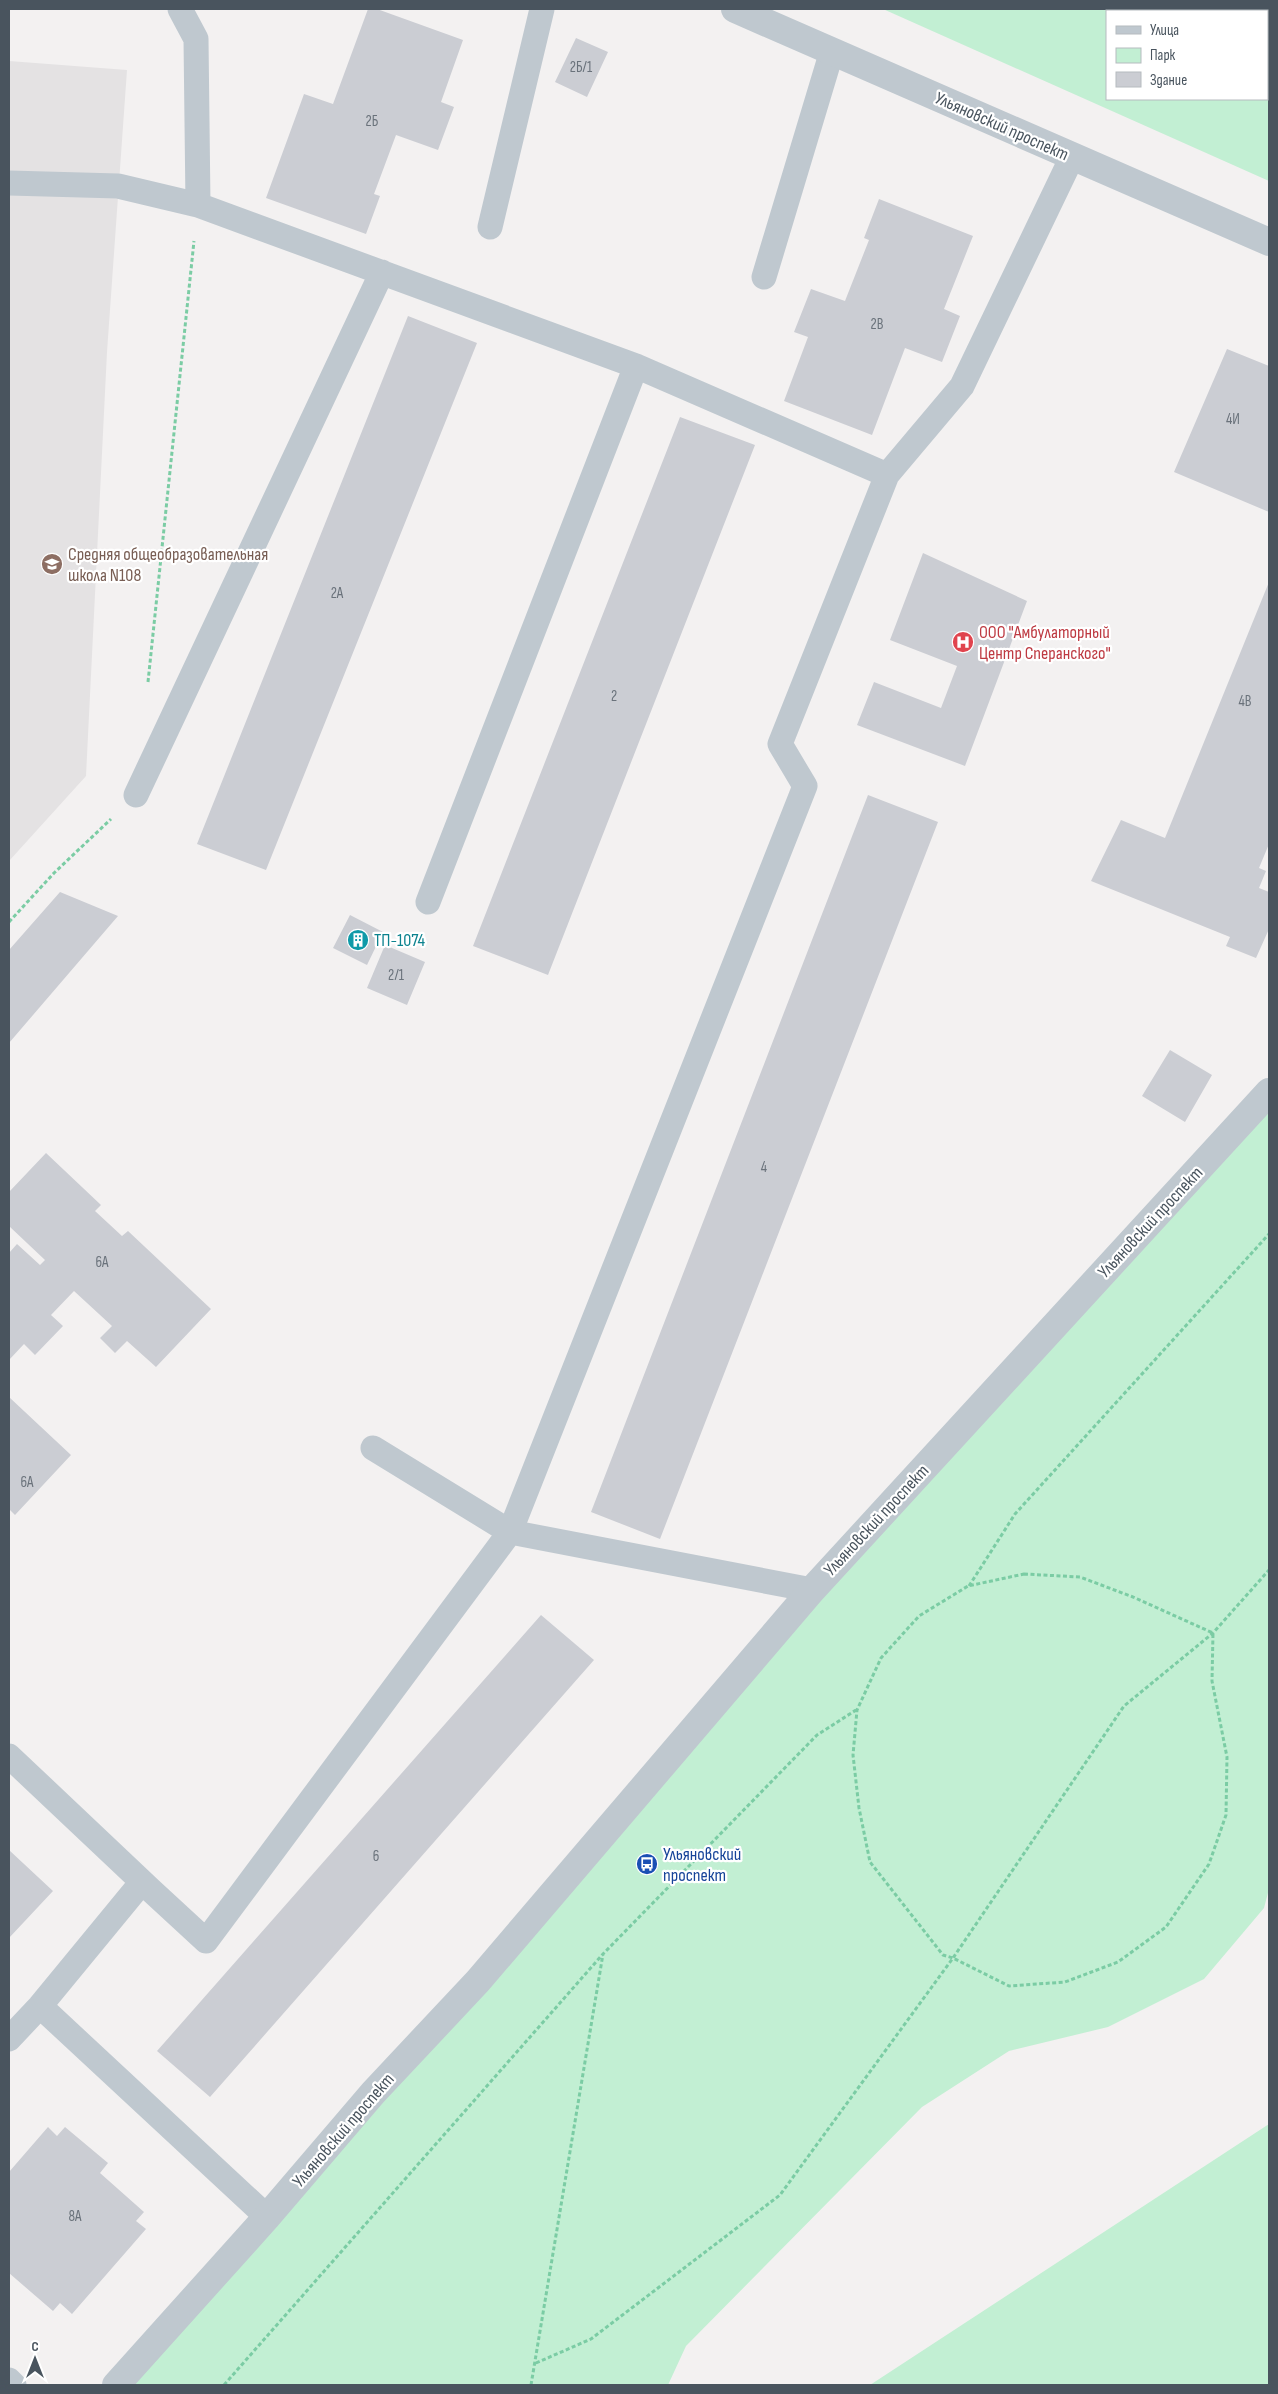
<svg xmlns="http://www.w3.org/2000/svg" width="1278" height="2394" font-family="'Sofia Sans Condensed',sans-serif">
	<style>
		.education { fill: #e4e2e3 }
		.green { fill: #c2efd3; fill-rule: evenodd }
		.building { fill: #cbcdd3 }
		.lines { fill: none; stroke-linecap: round; stroke-linejoin: round }
		.path { stroke: #7bcca4; stroke-width: 3; stroke-dasharray: 4 2.5; stroke-linecap: butt }
		.lane { stroke: #bfc8cf; stroke-width: 25 }
		.street { stroke: #bfc8cf; stroke-width: 28 }
		.labels { text-anchor: middle; stroke-width: 4.5; stroke-linejoin: round; paint-order: stroke }
		.number-label { font-size: 15px; fill: #6a727b }
		.street-label { font-size: 18px; fill: #49545e; stroke: #fff }
		.education-label { font-size: 18px; fill: #785e54; stroke: #fff; text-anchor: start }
		.health-label { font-size: 18px; fill: #be3a42; stroke: #fff; text-anchor: start }
		.culture-label { font-size: 18px; fill: #0d838f; stroke: #fff; text-anchor: start }
		.transit-label { font-size: 18px; fill: #164399; stroke: #fff; text-anchor: start }
	</style>
	<rect width="100%" height="100%" fill="#f3f1f1"/>
	<path class="education" d="M9,61l118,9 -20,282 -21,424 -77,85z"/>
	<path class="green" d="M883,9h386v172zM1107,11h160v88h-160z
		M1269,1092v797l-5,19 -60,71 -96,48 -99,24 -87,56 -236,239 -18,39h-552z
		M1269,2124v261h-399z"/>
	<path class="building" d="M368,9h9l86,31 -22,62 13,5 -16,43 -42,-15 -22,59 6,2 -14,38 -100,-36 38,-104 29,10z
		M576,38l32,14 -21,45 -32,-15z
		M879,199l94,37 -29,73 16,7 -18,46 -37,-14 -33,87 -88,-34 24,-64 -14,-5 17,-43 34,12 24,-61 -5,-2z
		M408,316l69,27 -211,527 -69,-26z
		M1227,349l42,17v146l-95,-40z
		M680,417l75,28 -207,530 -75,-29z
		M923,553l104,48 -62,165 -108,-41 17,-43 67,26 16,-42 -67,-26z
		M1269,582v262l-10,24 7,3 -7,17 10,4v37l-13,29 -30,-12 4,-9 -139,-56 30,-61 44,18z
		M868,795l70,27 -278,717 -69,-27z
		M60,892l58,24 -109,127v-93z
		M350,915l33,17 -16,33 -34,-17z
		M385,945l40,17 -18,43 -40,-17z
		M1170,1050l42,25 -27,47 -43,-26z
		M46,1153l55,52 -6,6 27,25 6,-5 83,78 -55,58 -29,-26 -12,12 -15,-15 12,-12 -38,-35 -23,24 12,11 -28,29 -11,-11 -15,16v-107l8,-9 23,21 5,-5 -36,-34v-34z
		M9,1397l62,58 -56,60 -6,-6z
		M541,1615l53,45 -384,437 -53,-46z
		M9,1850l44,41 -44,47z
		M48,2127l9,9 8,-9 43,36 -8,10 44,39 -8,9 10,8 -74,85 -12,-11 -7,8 -44,-38v-101z"/>
	<g class="lines">
		<path class="path" d="M148,682l46,-441
			M9,922l45,-49 57,-54
			M1024,1574l56,3 53,20 80,36 -1,48 15,76 -1,58 -17,49 -43,63 -48,35 -53,20 -56,4 -56,-28 -10,-3 -73,-93 -11,-54 -6,-53 4,-45 24,-52 38,-42 49,-30z
			M969,1586l46,-72 254,-280
			M536,2363l55,-24 189,-144 173,-237 171,-252 89,-73 56,-63
			M224,2385l379,-431 214,-219 39,-25
			M531,2385l72,-431"/>
		<path class="lane" d="M180,9l16,30 2,166
			M9,183l109,3 80,19 438,161 251,109
			M490,227l52,-218
			M764,277l68,-226
			M136,795l246,-523
			M428,902l208,-536
			M373,1448l137,84 302,58
			M9,1756l145,137
			M40,2006l227,211
			M9,2039l31,-33 102,-124 64,59 304,-409 295,-746 -25,-42 107,-269 75,-89 110,-229
			M9,2380l5,5"/>
		<path class="street" d="M735,9l534,233
			M116,2385l151,-168 106,-124 105,-112 334,-391 457,-498"/>
	</g>
	<defs>
		<g id="school-disc" transform="scale(1.125)"><circle r="9.5" fill="#8d6e63" stroke="#fff"/><path d="M0-5L7-2L0 1L-7-2ZM-4 1L0 2.5L4 1V4Q0 6-4 4Z" fill="#fff"/></g>
		<g id="hospital-disc" transform="scale(1.125)"><circle r="9.5" fill="#e0444e" stroke="#fff"/><path d="M-5-5h3v3.5h4V-5h3V5h-3V1.5h-4V5h-3Z" fill="#fff"/></g>
		<g id="building-disc" transform="scale(1.125)"><circle r="9.5" fill="#0f9aa8" stroke="#fff"/><path d="M-4-6H4V6H1V3H-1V6H-4ZM-2.5-4.3h1.7v1.8h-1.7ZM.8-4.3h1.7v1.8H.8ZM-2.5-1h1.7V.8h-1.7ZM.8-1h1.7V.8H.8Z" fill="#fff"/></g>
		<g id="bus-disc" transform="scale(1.125)"><circle r="9.5" fill="#1a4fb4" stroke="#fff"/><path d="M-5-6H5V4H4V6H2V4H-2V6H-4V4H-5ZM-3.5-4V0h7V-4ZM-3.5 1.2v1.5H-2V1.2ZM2 1.2v1.5H3.5V1.2Z" fill="#fff"/></g>
	</defs>
	<g fill-rule="evenodd">
		<use href="#school-disc" x="52" y="564"/>
		<use href="#hospital-disc" x="963" y="642"/>
		<use href="#building-disc" x="358" y="940"/>
		<use href="#bus-disc" x="647" y="1864"/>
	</g>
	<g class="labels">
		<g class="number-label">
			<text x="581" y="72">2Б/1</text>
			<text x="372" y="126">2Б</text>
			<text x="877" y="329">2В</text>
			<text x="1233" y="424">4И</text>
			<text x="337" y="598">2А</text>
			<text x="614" y="701">2</text>
			<text x="1245" y="706">4В</text>
			<text x="396" y="980">2/1</text>
			<text x="764" y="1172">4</text>
			<text x="102" y="1267">6А</text>
			<text x="27" y="1487">6А</text>
			<text x="376" y="1861">6</text>
			<text x="75" y="2221">8А</text>
		</g>
		<g class="street-label">
			<text transform="translate(1002 126) rotate(24)" y="6">Ульяновский проспект</text>
			<text transform="translate(1150 1222) rotate(-47)" y="6">Ульяновский проспект</text>
			<text transform="translate(876 1520) rotate(-47)" y="6">Ульяновский проспект</text>
			<text transform="translate(343 2130) rotate(-49)" y="6">Ульяновский проспект</text>
		</g>
		<g class="education-label">
			<text x="68" y="560">Средняя общеобразовательная<tspan x="68" dy="21">школа N108</tspan></text>
		</g>
		<g class="health-label">
			<text x="979" y="638">ООО "Амбулаторный<tspan x="979" dy="21">Центр Сперанского"</tspan></text>
		</g>
		<g class="culture-label">
			<text x="374" y="946">ТП-1074</text>
		</g>
		<g class="transit-label">
			<text x="663" y="1860">Ульяновский<tspan x="663" dy="21">проспект</tspan></text>
		</g>
	</g>
	<rect width="1278" height="2394" fill="none" stroke="#49545e" stroke-width="20"/>
	<rect x="1106" y="10" width="162" height="90" fill="#ffffff" stroke="#b6bbbf"/>
	<rect x="1116" y="26" width="25" height="8" fill="#bfc8cf" stroke="#b6bbbf"/>
	<text x="1150" y="35" font-size="15" fill="#49545e">Улица</text>
	<rect x="1116" y="48" width="25" height="15" fill="#c2efd3" stroke="#b6bbbf"/>
	<text x="1150" y="60" font-size="15" fill="#49545e">Парк</text>
	<rect x="1116" y="72" width="25" height="15" fill="#cbcdd3" stroke="#b6bbbf"/>
	<text x="1150" y="85" font-size="15" fill="#49545e">Здание</text>
	<g transform="translate(35 2359)" stroke="#ffffff" stroke-width="4" paint-order="stroke">
	<path d="M0-4L9 19L0 12L-9 19Z" fill="#49545e"/>
	<text y="-8" font-size="14" font-weight="bold" text-anchor="middle" fill="#49545e">С</text>
	</g>
</svg>
